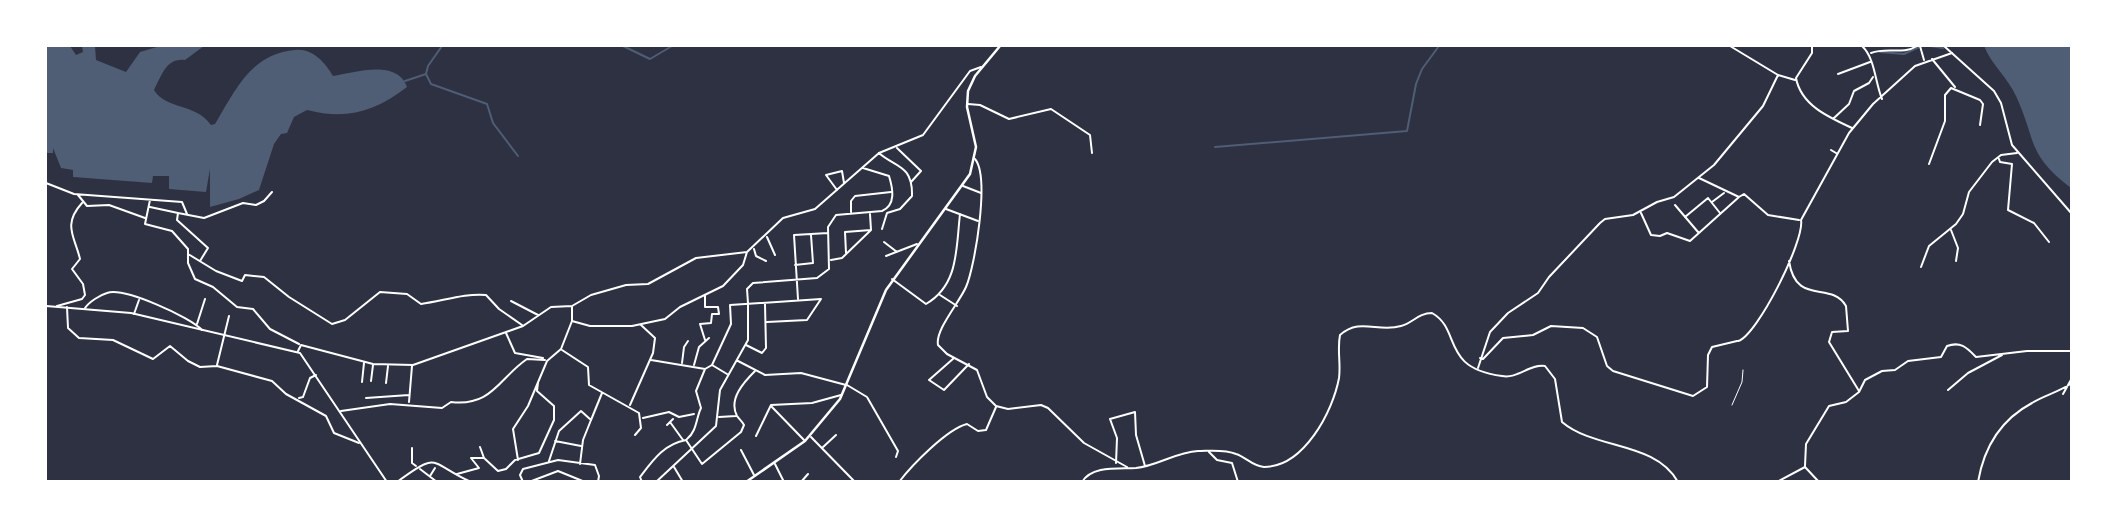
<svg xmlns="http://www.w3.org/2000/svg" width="2117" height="527" font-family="'Nunito Sans',sans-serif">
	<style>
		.water { fill: #4f5d75 }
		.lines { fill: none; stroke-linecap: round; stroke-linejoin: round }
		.stream { stroke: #4f5d75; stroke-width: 2 }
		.pedestrian { stroke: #fff; stroke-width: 1 }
		.minor { stroke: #fff; stroke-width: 2 }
		.tertiary { stroke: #fff; stroke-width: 2 }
		.secondary { stroke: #fff; stroke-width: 2 }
		.primary { stroke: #fff; stroke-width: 2.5 }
	</style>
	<rect width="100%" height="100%" fill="#2d3142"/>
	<path class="water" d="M46,46h24l6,9 7,-3 -1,-6h13l1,14 30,12 14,-20 20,-6h44l-19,14c-19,-2 -23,15 -31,30 12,20 42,13 57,35l4,-1c21,-35 36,-70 80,-74 17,-2 30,12 38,26 20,-3 64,-18 74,11 -32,25 -61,33 -100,23l-13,7 -7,16 -6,1 -7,10 -15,46 -20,9 -29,8v-38l-4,23 -37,-3v-13h-16l-1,7 -79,-6v-7l-12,-2 -8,-20v5h-7z
		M1984,46h87v142c-45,-35 -34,-46 -55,-92 -8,-18 -25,-32 -32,-50z"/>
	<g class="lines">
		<path class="stream" d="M623,46l27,13 22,-13
			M1930,46l13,2
			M1880,52l24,2 15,-7
			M426,74l5,10 56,20 6,19 25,33
			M405,81l21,-7 2,-8 14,-20
			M1215,147l192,-16 9,-47 6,-15 17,-23"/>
		<path class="pedestrian" d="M1732,405l10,-23 1,-12"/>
		<path class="minor" d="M1730,46l48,29 17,5
			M1812,46v7l-16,25c5,27 32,39 56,50
			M1862,46c13,12 13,36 20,53
			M1920,46l4,14
			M1871,53c16,-6 32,2 46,-7
			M1932,59l23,28
			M1838,74l32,-12
			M968,104l12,1 29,14 42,-10 39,26 2,18
			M1834,118l15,-14 5,-13 15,-8 4,-6
			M897,148l24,23 -10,11
			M1831,150l5,3
			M1999,159l1,3 12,2 -4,46 26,13 15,19
			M1929,164l16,-43v-26l6,-7 29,12 3,4 -3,21
			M1699,178l40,19 5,-3 24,21 31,5
			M46,183l28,11 108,8 5,12
			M963,186l18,7
			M837,190l-11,-15 16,-4 2,12
			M78,195l9,11 22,-1 36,13
			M150,200l-5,24 27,7 16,18v14l7,16 18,8 24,20 16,2 17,20 29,15
			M1712,202l12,-9
			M1675,205l23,27
			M150,207l28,6
			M946,209l32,12
			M851,212v-11l4,-5 36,-4
			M1641,213l10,22 9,1 7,-3 23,8 49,-44
			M1685,217l23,-19 12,15
			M1951,230l7,18 -2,13
			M767,237l8,18
			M884,242l13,10
			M754,249l2,7 10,5
			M846,253l-1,-21 26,-2
			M188,254l28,17 26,10 3,-6 19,2 25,20 43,27 13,-4 35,-28 27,2 14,10c22,-3 44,-11 65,-9l13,14 23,16
			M886,256l31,-12
			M831,260l11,-2 29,-28 -1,-16
			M200,261l8,-13 -31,-28 1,-7 26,5 39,-15 13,2 8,-4 8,-9
			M1789,261c7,46 42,19 57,45l2,25 -16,1 -3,10 30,49
			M795,265l18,-2 -2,-28
			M1921,267l8,-21 27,-22 7,-10 6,-22 23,-30 9,-7 16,-2
			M892,279l34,25c33,-19 30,-56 34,-90
			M940,295l17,11
			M798,299l-4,-64 34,-2
			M511,301l27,14
			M748,303l-1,-14 6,-6 64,-5 12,-9 -1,-42 8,-12 46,-4c14,-6 11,-22 7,-35l-26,-8
			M57,306l25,-7 3,-4 -2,-11 -11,-15 8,-10c-5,-22 -18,-34 2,-56
			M67,307l1,21 11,10 34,2 40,19 17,-13 18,15 12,6 17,-1 55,15 14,13 40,22 8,17 25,10
			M85,308c4,-6 15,-13 22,-15 17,-6 83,24 95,37
			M134,314l5,-14
			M572,321l18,5h42l33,-7 15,-12 43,-21 20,-21 4,-13
			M197,324l8,-25
			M506,333l9,20 28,5
			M705,340l-5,-16 11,-1 1,-9h7l-1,-7h-13v-11
			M1738,341c19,-5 67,-101 63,-121l48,-87 24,-29 42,-38 37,-13
			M746,345l16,8 4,-5 -1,-44
			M562,350l26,17 1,18 50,28 2,15 -6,7
			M298,351l3,-6 72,19 40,1 110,-39 28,-19 21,-1 19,-11 35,-10 22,-1 48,-26 51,-6 36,-34 32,-9 64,-56c15,14 34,11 33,43l-12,13 -13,4 -5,16
			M954,358l-25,22 15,10 25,-26
			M651,360l54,9 7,-4
			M682,363l2,-16 4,-6
			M217,365l12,-49
			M694,365l5,-18 10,-9
			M1478,368l12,-36 18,-19 30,-20 11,-16 51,-54 5,-4 28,-4 24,-13 17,-5 40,-32 49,-59 15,-31
			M727,374l-15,-9 19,-41 -1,-19 91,-6 -14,21 -40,2
			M371,381l2,-16
			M362,382l2,-19
			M386,383l2,-17
			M847,385l20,12 31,54 -2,6
			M1948,390l20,-17 34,-18
			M2063,394l9,-16
			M299,398l4,-1 7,-19 6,-3
			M366,398l43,-3
			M409,402l3,-36
			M630,405l23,-52 2,-15 -14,-13
			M771,406l33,34
			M341,411l49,-7 52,4 9,-6c41,5 48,-24 76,-43l18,1
			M719,417l17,-1
			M643,418l26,-6 10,5 15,-3
			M591,420l11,-27
			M670,422l13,18
			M667,425l6,-6
			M756,436l15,-31 41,-2 29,-8
			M811,437l44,45
			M687,439c10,-8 9,-21 14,-31l-5,-17 9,-22
			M555,441l26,5
			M480,447l4,11 14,13 8,-2 9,-9 24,-7 15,-33v-14l-17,-15 1,-8
			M412,448v15l4,3
			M822,448l14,-13
			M741,450l13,25
			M518,460l-5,-31 15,-23 19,-45 14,-12 11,-28v-14
			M549,461l10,-30 22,-20 10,9 -8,20 -3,24
			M1116,463l1,-25 -7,-19 25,-7 1,23 9,31
			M775,464l9,18
			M1805,466l1,-22 23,-38 17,-4 13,-10 6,-12 17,-9 13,-1 13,-9 33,-4 6,-11c14,-5 20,2 29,11l51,-6h45
			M674,467l9,15
			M420,469l17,13
			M457,474l22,-6 -8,-10h13
			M430,476l5,-8
			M523,482l-3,-7 3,-6 35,-9 37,5 4,11 -1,6
			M642,482l-2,-5c13,-17 24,-33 46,-37l16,24 39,-32 3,-7c-2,-4 -5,-6 -7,-9 -9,-17 7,-34 18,-45
			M801,482l7,-8
			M899,482c13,-17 48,-53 68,-58l11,7 8,-1 10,-23
			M1978,482c6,-35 22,-62 54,-79 13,-8 27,-11 40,-20"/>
		<path class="tertiary" d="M879,153l44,-18 47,-64 11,-4
			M975,159c15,18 0,107 -9,128 -7,16 -31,43 -28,58l9,9 30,16 10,27 9,9 12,3 33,-4 7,3 36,35 43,24
			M1480,358l3,1 20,-21 30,-3 18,-9 32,2 14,9 10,29 6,5 80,25 14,-9 1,-32 4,-8 25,-6
			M738,361l27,14 36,-2 45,12
			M1209,452l8,8 15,3 6,19
			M397,482c43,-32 32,-19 74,0
			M529,482l29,-11 27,11
			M656,482l60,-56 4,-36 28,-50v-36
			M1082,482c10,-17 37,-13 54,-14 21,-2 40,-16 62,-17 11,0 27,-2 38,3 10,3 16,12 28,13 40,0 69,-56 75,-89 2,-15 -2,-28 1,-43 20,-18 38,-2 61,-9 12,-3 17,-13 31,-13 30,17 8,55 70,63 16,3 27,-12 43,-10l10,13 7,43c33,28 93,19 116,60
			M1777,482l28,-15 14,15"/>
		<path class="secondary" d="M1944,46l50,45 7,12 11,42 60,69
			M46,306l85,7 169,40 87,129"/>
		<path class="primary" d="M746,482l59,-41 35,-42 46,-109 84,-116 6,-27 -9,-40 1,-16 7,-15 25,-30"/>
	</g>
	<rect width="2117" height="527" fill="none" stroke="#ffffff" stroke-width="94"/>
</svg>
